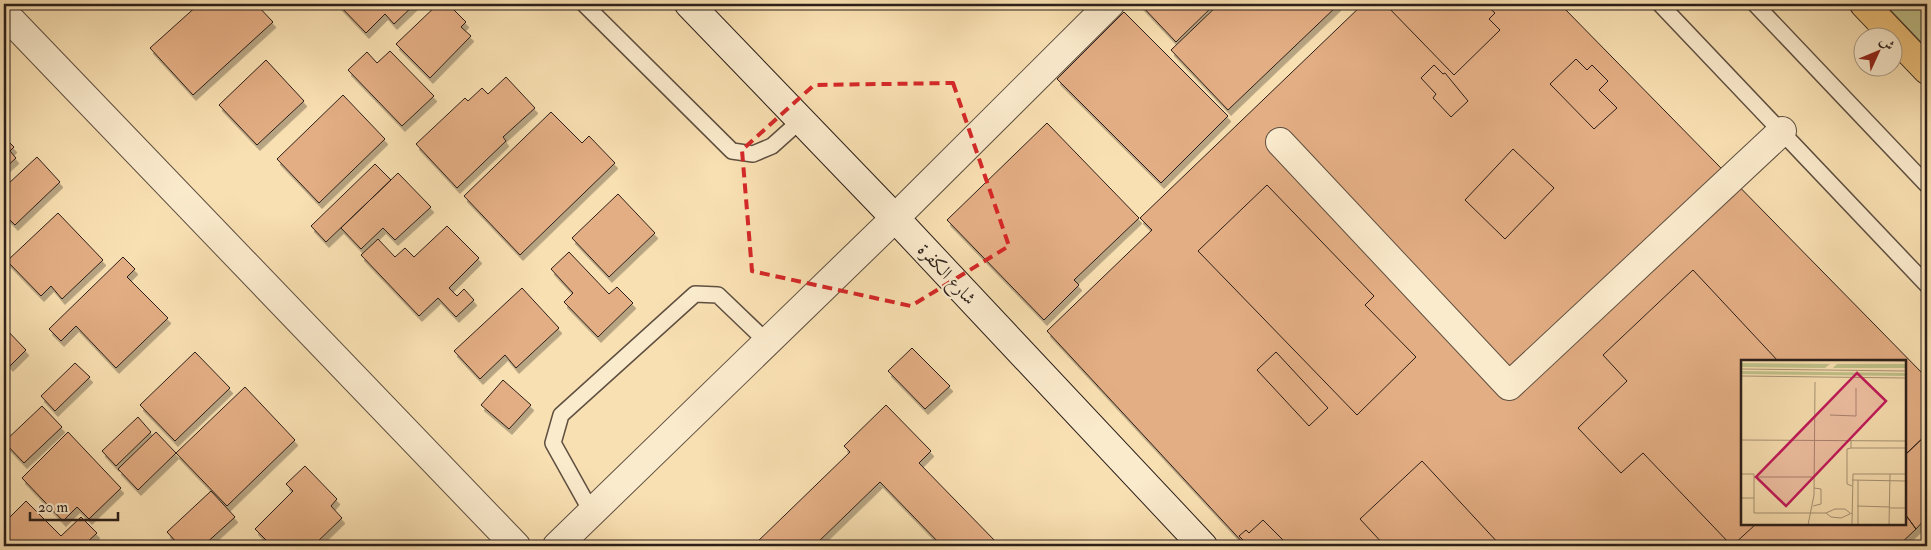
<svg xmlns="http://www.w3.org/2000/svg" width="1931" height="550" font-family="'IM FELL Double Pica',Amiri,serif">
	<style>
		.green { fill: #c0c18a; stroke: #767052 }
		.building { fill: #e4ae84; stroke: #2b1f1a; filter: url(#shadow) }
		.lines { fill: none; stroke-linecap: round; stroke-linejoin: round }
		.lane-casing { stroke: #5e4f40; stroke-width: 18 }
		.street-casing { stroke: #5e4f40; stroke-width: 30 }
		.secondary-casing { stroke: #2b1f1a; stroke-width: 30 }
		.highway-casing { stroke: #2b1f1a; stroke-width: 30 }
		.lane { stroke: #fbebcd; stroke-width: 15 }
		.street { stroke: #fbebcd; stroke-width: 28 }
		.secondary { stroke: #fbebcd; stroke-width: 28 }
		.highway { stroke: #ecc079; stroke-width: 28 }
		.marked { fill: none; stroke: #d62828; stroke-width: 4; stroke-dasharray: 10 6; stroke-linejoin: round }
		.labels { text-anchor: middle; stroke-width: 4.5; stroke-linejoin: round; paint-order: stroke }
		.street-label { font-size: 18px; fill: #2b1f1a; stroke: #fbebcd }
		.inset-road { fill: none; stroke: #a79375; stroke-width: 1 }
		.view { fill: #c2185b; fill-opacity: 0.15; stroke: #c2185b; stroke-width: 2.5 }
		.inset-edge { fill: none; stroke: #2b1f1a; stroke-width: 2.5 }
	</style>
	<defs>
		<filter id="shadow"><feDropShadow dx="3" dy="5.5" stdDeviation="0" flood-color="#0004"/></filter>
	</defs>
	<rect width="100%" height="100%" fill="#f9e0b2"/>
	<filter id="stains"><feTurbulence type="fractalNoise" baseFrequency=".004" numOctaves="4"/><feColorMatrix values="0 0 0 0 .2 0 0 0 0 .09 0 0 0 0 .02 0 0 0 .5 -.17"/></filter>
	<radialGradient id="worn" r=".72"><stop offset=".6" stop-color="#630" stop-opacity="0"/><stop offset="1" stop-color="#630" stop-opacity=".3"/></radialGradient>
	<path class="green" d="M1885,4h42v44z"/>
	<path class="building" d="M199,4h57l17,18 -80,73 -43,-47z
		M338,4h77l-21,20 -9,-10 -19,19z
		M438,4h10l18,18 -5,5 10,9 -41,42 -34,-34z
		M1140,4h75l-39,38z
		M1219,4h118l1,1 -110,105 -57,-60z
		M1363,4h197l367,374v56l-22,21v-94h-163v163h163v-10l11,15 -18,17h-652l-199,-215 105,-101 -12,-12z
		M1385,4h100l10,9 -6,6 11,11 -46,45z
		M1124,12l104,104 -67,67 -104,-104z
		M390,51l44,45 -32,30 -54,-56 19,-18 10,11z
		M1576,59l11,11 5,-5 16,16 -9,9 18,18 -23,21 -44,-45z
		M266,60l38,41 -47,44 -38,-40z
		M1434,65l9,9 2,-1 23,28 -17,16 -18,-19 3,-4 -15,-16z
		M506,77l29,31 -32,29 3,4 -49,47 -41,-44 49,-46 3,3 14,-13 6,6z
		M343,95l42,44 -66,64 -42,-44z
		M551,112l31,31 7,-7 26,27 -95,92 -56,-59z
		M1047,123l92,95 -65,62 5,5 -35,35 -97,-100z
		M10,143l4,4 -4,4 6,7 -12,11v-23l1,1z
		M1513,149l41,39 -49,51 -40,-39z
		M37,157l23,25 -45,43 -8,-8 -3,4v-41l4,4z
		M375,164l16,16 -65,62 -15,-16z
		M398,173l33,34 -36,33 -12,-12 -22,21 -20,-21z
		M1267,185l107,111 -9,9 51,52 -59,58 -159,-164z
		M618,194l37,39 -46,44 -37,-39z
		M58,213l45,47 -41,39 -11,-13 -10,10 -34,-35z
		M447,226l32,32 -30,30 8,8 7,-7 10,11 -18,17 -18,-19 -19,18 -58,-61 17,-16 17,18 10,-9 9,9z
		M569,252l40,42 8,-7 16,16 -35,34 -34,-35 9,-9 -22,-24z
		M123,257l12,12 -8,8 41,41 -52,50 -40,-42 -15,15 -12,-12z
		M1693,270l85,91h-36v163h14l-24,22 -89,-93 -22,20 -43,-45 49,-47 -24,-26z
		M522,288l37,40 -43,40 -11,-13 -25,24 -26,-28z
		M4,327l22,23 -16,16 -6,-7z
		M912,348l38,38 -25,23 -37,-38z
		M195,352l35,36 -55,53 -35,-36z
		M1276,352l52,56 -19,18 -52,-56z
		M75,363l15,14 -35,34 -14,-15z
		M503,380l28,25 -22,24 -28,-24z
		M245,387l50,53 -68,66 -51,-53z
		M886,405l45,46 -12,12 81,83h-58l-62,-64 -66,64h-61l97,-94 -6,-6z
		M42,406l20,21 -38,36 -20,-21z
		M138,417l13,15 -35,34 -14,-15z
		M68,432l53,56 -32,31 -12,-12 -14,14 -41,-43z
		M156,432l20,21 -38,37 -20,-21z
		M1927,434v83l-11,12 -11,-15v-59z
		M1422,461l79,85h-116l-25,-27z
		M305,466l32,33 -6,7 11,12 -29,28h-41l-17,-17 38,-38 -7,-7z
		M211,491l24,26 -32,29h-23l-13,-14z
		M26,501l35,35 20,-19 16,16 -14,13h-79v-23z
		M1263,520l26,26h-40l-10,-10 7,-6 3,3z"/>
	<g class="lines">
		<g class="lane-casing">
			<path id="lane" d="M584,4l148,147 21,3 19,-8 29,-26
				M1660,4l267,281
				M1755,4l172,181
				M592,513l-39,-70 8,-28 134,-121 23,1 48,46"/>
		</g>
		<g class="street-casing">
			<path id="street" d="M4,13l512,533
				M1280,142l229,244 273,-255
				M557,546l338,-328 215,-214"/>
		</g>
		<g class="secondary-casing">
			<path id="secondary" d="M689,4l206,214 308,328"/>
		</g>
		<g class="highway-casing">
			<path id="highway" d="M1864,4l63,66"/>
		</g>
		<use href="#lane" class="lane"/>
		<use href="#street" class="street"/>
		<use href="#secondary" class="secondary"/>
		<use href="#highway" class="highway"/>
	</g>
	<path class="marked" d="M953,83l56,163 -98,60 -159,-35 -10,-121 72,-65z"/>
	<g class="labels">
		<g class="street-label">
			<text transform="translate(947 274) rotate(47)" y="6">شارع الكفرة</text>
		</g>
	</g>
	<g transform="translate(1741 360)">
		<rect width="165" height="165" fill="#f9e0b2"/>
		<path d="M0,3l89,1 -5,4 -84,-1zM96,4h69v4h-73zM0,11l165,2v3l-165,-2z" fill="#c0c18a"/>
		<path class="inset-road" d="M70,0l95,1M0,9l165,2M0,16l165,2M89,55l26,1v-28M0,80l165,1M110,80v8l-4,1v35l5,2M110,88h55M0,114h13v24M13,117h60M111,120l54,1M0,138h13v15h72l5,4 10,1 11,-5M72,146l8,-2v-15l-7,-1M116,146l33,1M149,148h16M85,153l9,-4h10l5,4M67,165l6,-30 1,-113M111,165l1,-51h53M117,165v-45M148,165l1,-51"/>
		<path class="view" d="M116,13l29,28 -100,105 -30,-29z"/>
		<rect width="165" height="165" class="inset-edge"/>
	</g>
	<rect width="1931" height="550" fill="none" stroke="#f9e0b2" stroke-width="20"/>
	<rect x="5" y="5" width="1921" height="540" fill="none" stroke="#2b1f1a" stroke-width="2.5"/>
	<rect x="10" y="10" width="1911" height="530" fill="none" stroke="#2b1f1a"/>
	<g transform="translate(1878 52) rotate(46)"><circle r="24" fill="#fbebcd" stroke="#a89985"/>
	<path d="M0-4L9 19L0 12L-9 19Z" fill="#8f2418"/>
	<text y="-8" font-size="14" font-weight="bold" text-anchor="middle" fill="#2b1f1a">ش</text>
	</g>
	<path d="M30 512v8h88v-8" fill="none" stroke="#2b1f1a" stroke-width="2.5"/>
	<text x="38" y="512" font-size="15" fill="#2b1f1a" stroke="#fbebcd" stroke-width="4" paint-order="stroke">20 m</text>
	<rect width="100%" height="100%" filter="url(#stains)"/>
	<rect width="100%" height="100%" fill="url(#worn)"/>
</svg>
